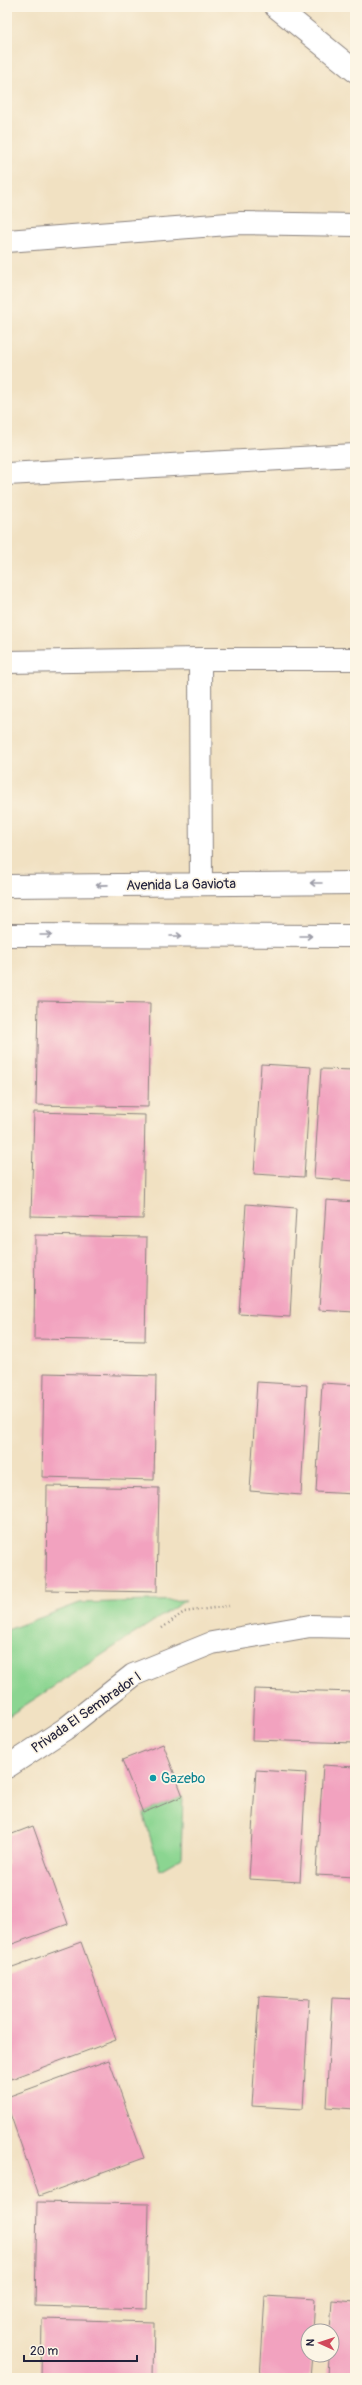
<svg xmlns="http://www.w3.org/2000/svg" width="362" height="2385" font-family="Pangolin,sans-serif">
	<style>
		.green { fill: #8bd591; stroke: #567c66 }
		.building { fill: #f2a2bf }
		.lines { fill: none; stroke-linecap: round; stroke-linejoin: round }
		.minor-casing { stroke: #8a827e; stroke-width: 24 }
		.path { stroke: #8a827e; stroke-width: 2.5; stroke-dasharray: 1 3; stroke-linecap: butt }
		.minor { stroke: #fff; stroke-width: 22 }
		.oneway { stroke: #9c9ca7 }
		.culture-dot { fill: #0f9aa8; stroke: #fcf5e5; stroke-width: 1.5 }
		.labels { text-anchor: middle; stroke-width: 3.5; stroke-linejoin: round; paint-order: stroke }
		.street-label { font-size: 14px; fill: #22223b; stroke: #fcf5e5 }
		.culture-label { font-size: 14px; fill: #0d838f; stroke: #fcf5e5; text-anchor: start }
	</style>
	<rect width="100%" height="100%" fill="#fcf5e5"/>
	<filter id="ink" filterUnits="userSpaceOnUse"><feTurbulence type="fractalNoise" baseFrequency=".025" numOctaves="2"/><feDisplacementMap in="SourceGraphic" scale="8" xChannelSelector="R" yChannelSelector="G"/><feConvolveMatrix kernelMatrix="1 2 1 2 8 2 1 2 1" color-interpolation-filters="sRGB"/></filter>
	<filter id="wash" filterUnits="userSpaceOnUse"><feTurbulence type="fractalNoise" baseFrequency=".012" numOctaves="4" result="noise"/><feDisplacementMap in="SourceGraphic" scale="16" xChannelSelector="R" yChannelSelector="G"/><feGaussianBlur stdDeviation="0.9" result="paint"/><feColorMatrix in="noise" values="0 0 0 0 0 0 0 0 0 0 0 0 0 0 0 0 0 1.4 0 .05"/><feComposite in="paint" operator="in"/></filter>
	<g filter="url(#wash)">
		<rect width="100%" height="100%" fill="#f1e1c2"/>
		<path class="green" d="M186,1600l-179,117v-87l73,-27z
			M183,1796l-2,62 -21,12 -17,-57z"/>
		<g id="blocks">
			<path class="building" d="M38,1001l112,2 -2,104 -112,-2z
				M261,1064l50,3 -7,110 -50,-3z
				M321,1069l34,1v111l-41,-3z
				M34,1112l111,3 -2,104 -112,-3z
				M326,1200l29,2v110l-36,-2z
				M246,1204l50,4 -6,109 -51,-3z
				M35,1235l112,2 -2,104 -111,-2z
				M44,1373l112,3 -2,104 -112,-3z
				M257,1382l50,3 -6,110 -51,-4z
				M322,1383l33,2v109l-39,-2z
				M47,1486l112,2 -2,104 -111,-2z
				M254,1689l101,3v51l-103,-3z
				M163,1744l20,52 -40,17 -21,-53z
				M323,1765l32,2v110l-39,-2z
				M256,1770l50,3 -6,109 -51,-3z
				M33,1826l35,98 -61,22v-110z
				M81,1942l35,98 -105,39 -4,-12v-98z
				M259,1996l50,3 -6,110 -51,-3z
				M332,1998l23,1v110l-29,-2z
				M109,2060l35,98 -105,38 -32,-91v-8z
				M37,2202l112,2 -2,105 -112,-3z
				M265,2296l50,3 -2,32h-5v24h4l-2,23h-50z
				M332,2300l23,2v76h-27l1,-23h3v-24h-2z
				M42,2319l112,3 -1,56h-112z"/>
		</g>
	</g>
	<g filter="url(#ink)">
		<use href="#blocks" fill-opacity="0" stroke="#8a827e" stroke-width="1"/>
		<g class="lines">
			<g class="minor-casing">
				<path id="minor" d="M276,7l79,64
					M7,241l234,-18 114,2
					M7,474l348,-19
					M7,662l193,-3
					M201,883l-1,-224h155
					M7,886l348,-3
					M7,935l348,1
					M7,1767l58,-38 68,-54 79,-32 98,-17 45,1"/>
			</g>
			<path class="path" d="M162,1628l22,-16 45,-6"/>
			<use href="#minor" class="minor"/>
		</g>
		<defs><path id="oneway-shaft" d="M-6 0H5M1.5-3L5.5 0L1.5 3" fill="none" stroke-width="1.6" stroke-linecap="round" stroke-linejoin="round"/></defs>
		<g class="oneway">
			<use href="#oneway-shaft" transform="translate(316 883) rotate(180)"/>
			<use href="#oneway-shaft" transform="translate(102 885) rotate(179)"/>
			<use href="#oneway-shaft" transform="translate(46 935)"/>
			<use href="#oneway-shaft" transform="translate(176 936)"/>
			<use href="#oneway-shaft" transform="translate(306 936)"/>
		</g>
	</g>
	<circle class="culture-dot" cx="153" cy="1778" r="4"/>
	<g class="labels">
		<g class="street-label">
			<text transform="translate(181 884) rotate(-1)" y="5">Avenida La Gaviota</text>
			<text transform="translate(86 1712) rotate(-35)" y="5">Privada El Sembrador I</text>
		</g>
		<g class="culture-label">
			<text x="161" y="1783">Gazebo</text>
		</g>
	</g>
	<rect width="362" height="2385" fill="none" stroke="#fcf5e5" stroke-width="24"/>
	<g transform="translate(320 2343) rotate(273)"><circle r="19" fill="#fcf5e5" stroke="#a5a1a1"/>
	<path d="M0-3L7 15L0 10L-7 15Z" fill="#d1495b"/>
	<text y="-6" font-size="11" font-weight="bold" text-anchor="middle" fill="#22223b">N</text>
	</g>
	<path d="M24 2355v6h113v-6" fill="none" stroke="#22223b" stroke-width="2"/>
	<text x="30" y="2355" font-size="12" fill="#22223b" stroke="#fcf5e5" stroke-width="3" paint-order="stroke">20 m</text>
</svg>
